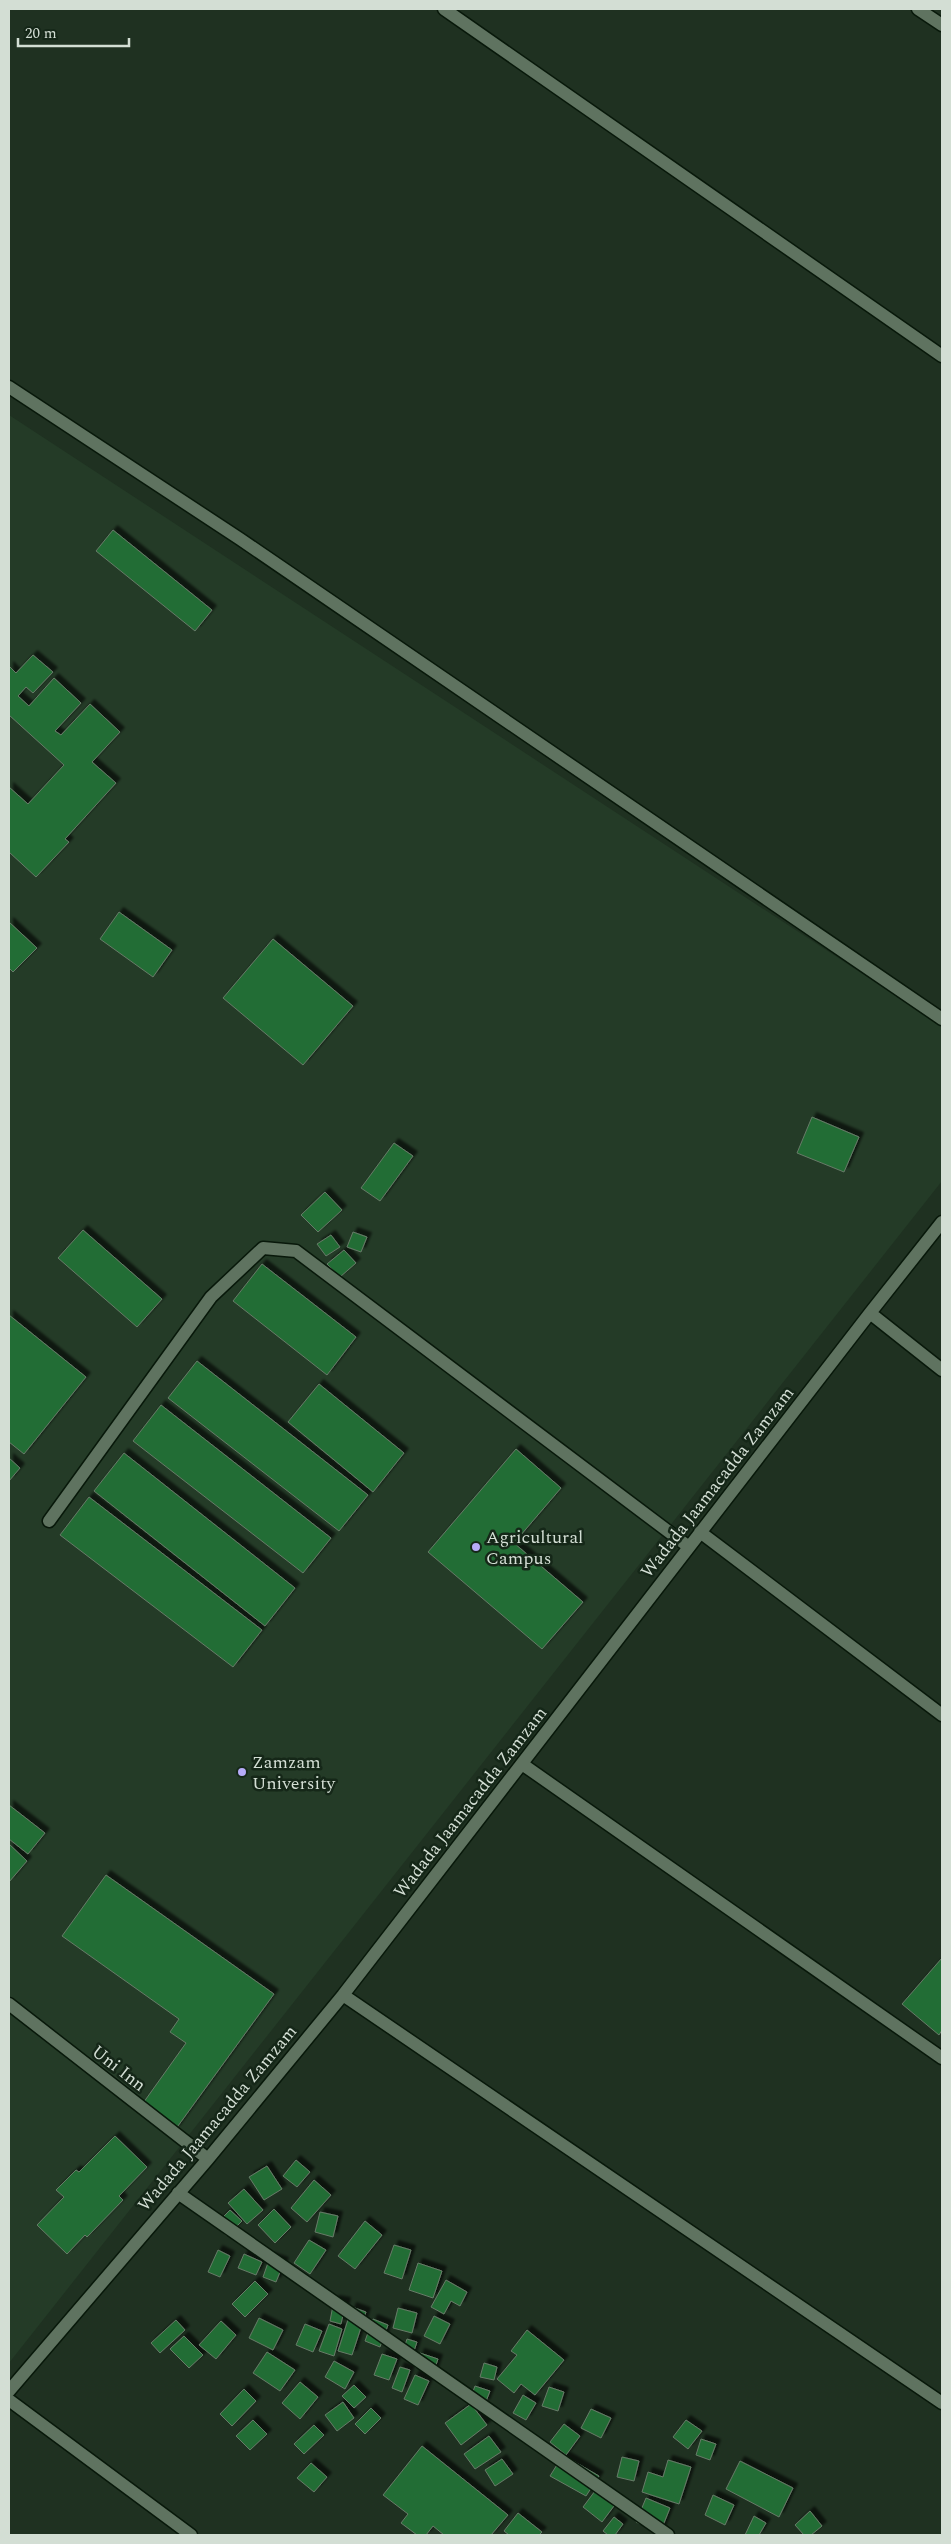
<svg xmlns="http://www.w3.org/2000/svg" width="951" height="2544" font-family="Spectral,serif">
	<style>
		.built { fill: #243b27 }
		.building { fill: #246d34; stroke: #667b68; filter: url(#shadow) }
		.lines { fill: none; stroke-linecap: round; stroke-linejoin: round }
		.minor-casing { stroke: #08180a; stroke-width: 15 }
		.minor { stroke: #5f7360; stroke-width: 12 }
		.poi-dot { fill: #b6acf8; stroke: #152718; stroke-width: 2 }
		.labels { text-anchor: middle; stroke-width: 5; stroke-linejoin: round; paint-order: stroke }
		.street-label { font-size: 18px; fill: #d3ded4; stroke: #152718 }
		.poi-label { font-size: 18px; fill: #d3ded4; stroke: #152718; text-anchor: start }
	</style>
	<defs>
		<filter id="shadow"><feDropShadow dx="4.5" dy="-4.5" stdDeviation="1" flood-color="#0009"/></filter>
	</defs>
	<rect width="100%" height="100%" fill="#1f3121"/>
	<path class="built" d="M9,415l933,611v155l-933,1182z"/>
	<path class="building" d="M113,530l99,80 -17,21 -99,-80z
		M33,655l20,17 -20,21 -7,-6 -8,9 11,10 25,-28 27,25 -26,28 6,4 29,-31 30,28 -28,30 24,21 -51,56 4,3 -33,35 -27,-25v-65l19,17 36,-39 -55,-50v-49l7,7z
		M119,912l53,38 -19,27 -53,-38z
		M9,922l28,26 -24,24 -4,-4z
		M273,939l80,67 -50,59 -80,-67z
		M812,1117l47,20 -15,35 -47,-19z
		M394,1143l19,13 -33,45 -19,-13z
		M325,1192l17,18 -24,22 -17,-17z
		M83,1230l79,69 -25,28 -79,-69z
		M353,1232l14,5 -6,15 -14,-5z
		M331,1235l9,12 -14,9 -9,-12z
		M344,1250l12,13 -16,14 -13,-13z
		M262,1264l94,73 -29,38 -94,-74z
		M9,1315l77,62 -62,77 -15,-12z
		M197,1361l171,134 -29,36 -171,-133z
		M319,1384l85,69 -31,39 -85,-70z
		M161,1405l170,133 -28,35 -170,-132z
		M516,1449l45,39 -47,55 69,59 -41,47 -114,-97z
		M124,1453l171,135 -30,38 -171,-135z
		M9,1458l11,10 -11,13z
		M89,1497l173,133 -29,37 -173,-132z
		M9,1805l36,28 -17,21 -19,-15z
		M9,1844l18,17 -18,21z
		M106,1875l168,119 -99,136 -34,-24 45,-63 -16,-11 9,-13 -117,-83z
		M942,1958v72l-3,5 -37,-31z
		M115,2136l32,31 -28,29 4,4 -36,37 -2,-2 -18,19 -30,-29 27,-28 -8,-7 20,-20 3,2z
		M296,2160l14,12 -13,15 -14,-11z
		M267,2166l15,23 -18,11 -15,-23z
		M314,2180l17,15 -24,27 -16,-14z
		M244,2189l19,21 -16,14 -19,-21z
		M274,2209l17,18 -16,16 -17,-18z
		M230,2210l12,11 -15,15 -12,-11z
		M320,2212l18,4 -5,21 -18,-5z
		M365,2221l17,14 -27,34 -17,-13z
		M309,2240l17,10 -16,24 -16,-11z
		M394,2245l17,5 -9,29 -18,-6z
		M218,2250l12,6 -10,21 -12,-5z
		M244,2254l18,8 -6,13 -18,-7z
		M270,2257l14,5 -8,20 -13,-5z
		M418,2263l24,8 -9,27 -24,-8z
		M446,2280l21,12 -7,14 -9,-5 -7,13 -13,-7z
		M255,2281l13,13 -23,23 -13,-13z
		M334,2300l12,2 -5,22 -11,-3z
		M352,2307l14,5 -14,43 -14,-4z
		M398,2308l19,5 -5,20 -19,-5z
		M434,2316l16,8 -10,20 -16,-8z
		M259,2318l24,12 -10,20 -24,-12z
		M373,2319l15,6 -8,22 -15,-6z
		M176,2320l9,10 -25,23 -9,-10z
		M221,2321l15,14 -20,24 -17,-14z
		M305,2324l17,7 -9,21 -17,-7z
		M329,2324l13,5 -8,27 -15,-5z
		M527,2330l37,30 -29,35 -14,-11 -7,9 -17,-14 20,-24 -6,-4z
		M184,2336l19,19 -14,13 -19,-19z
		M407,2339l10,3 -5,15 -10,-3z
		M267,2352l28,18 -15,21 -27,-18z
		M420,2353l18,6 -5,15 -18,-7z
		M382,2354l15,5 -8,21 -15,-5z
		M334,2361l20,11 -9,17 -20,-12z
		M484,2363l13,4 -3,13 -14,-3z
		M400,2367l10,3 -8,22 -10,-4z
		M415,2375l14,6 -11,24 -14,-6z
		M300,2382l18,15 -18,22 -18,-16z
		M354,2385l12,12 -12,11 -12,-12z
		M475,2386l15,5 -5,13 -15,-5z
		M549,2387l15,5 -6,19 -16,-5z
		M244,2389l12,12 -24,25 -12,-12z
		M523,2395l13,8 -10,17 -13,-7z
		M343,2402l11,16 -17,13 -12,-16z
		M471,2404l16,21 -26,20 -16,-22z
		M371,2408l10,10 -16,16 -10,-10z
		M591,2409l20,9 -10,20 -20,-10z
		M253,2420l14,14 -17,16 -14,-14z
		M686,2420l16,11 -14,18 -15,-12z
		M564,2424l16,12 -14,19 -16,-13z
		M314,2425l10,10 -20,19 -10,-10z
		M489,2436l12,16 -26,17 -11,-15z
		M701,2439l15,5 -6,16 -14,-5z
		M422,2446l86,69 -17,20h-47l-11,-9 -7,9h-9l-16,-12 7,-9 -25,-19z
		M563,2455l36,21 -13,20 -36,-20z
		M622,2457l17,4 -5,20 -17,-4z
		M502,2459l11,15 -18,12 -10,-16z
		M668,2460l23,7 -12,37 -37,-12 6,-20 15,5z
		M740,2461l53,27 -14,29 -53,-28z
		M311,2463l16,14 -13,15 -17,-14z
		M598,2487l19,15 -15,20 -19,-15z
		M713,2495l21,10 -9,20 -20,-10z
		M646,2498l24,10 -10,25 -24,-11z
		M810,2511l12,15 -11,9h-7l-9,-10z
		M518,2513l24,19 -3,3h-30l-5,-4z
		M754,2516l12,7 -7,12h-14z
		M614,2517l9,7 -8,11h-7l-5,-4z"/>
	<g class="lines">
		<g class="minor-casing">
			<path id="minor" d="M444,9l498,347
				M918,9l24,16
				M9,387l231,152 702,480
				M870,1313l72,57
				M49,1521l162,-224 52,-49 33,3 393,296
				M700,1532l242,183
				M522,1764l420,294
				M343,1995l599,408
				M9,2004l199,155
				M178,2193l490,342
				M9,2391l199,-232 135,-164 527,-682 72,-91
				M9,2400l182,135"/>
		</g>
		<use href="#minor" class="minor"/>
	</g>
	<g class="poi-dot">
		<circle cx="476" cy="1547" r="5"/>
		<circle cx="242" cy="1772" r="5"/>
	</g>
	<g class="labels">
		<g class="street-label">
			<text transform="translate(717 1482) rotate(-52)" y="6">Wadada Jaamacadda Zamzam</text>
			<text transform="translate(470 1802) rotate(-52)" y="6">Wadada Jaamacadda Zamzam</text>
			<text transform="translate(119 2068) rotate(38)" y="6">Uni Inn</text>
			<text transform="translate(217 2118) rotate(-50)" y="6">Wadada Jaamacadda Zamzam</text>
		</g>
		<g class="poi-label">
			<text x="486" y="1543">Agricultural<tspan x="486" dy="21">Campus</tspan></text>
			<text x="252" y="1768">Zamzam<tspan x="252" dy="21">University</tspan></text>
		</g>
	</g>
	<rect width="951" height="2544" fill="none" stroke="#d3ded4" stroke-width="20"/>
	<path d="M18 38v8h111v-8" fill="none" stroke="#d3ded4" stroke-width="2.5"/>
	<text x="25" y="38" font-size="15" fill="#d3ded4" stroke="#152718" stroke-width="4" paint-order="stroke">20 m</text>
</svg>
